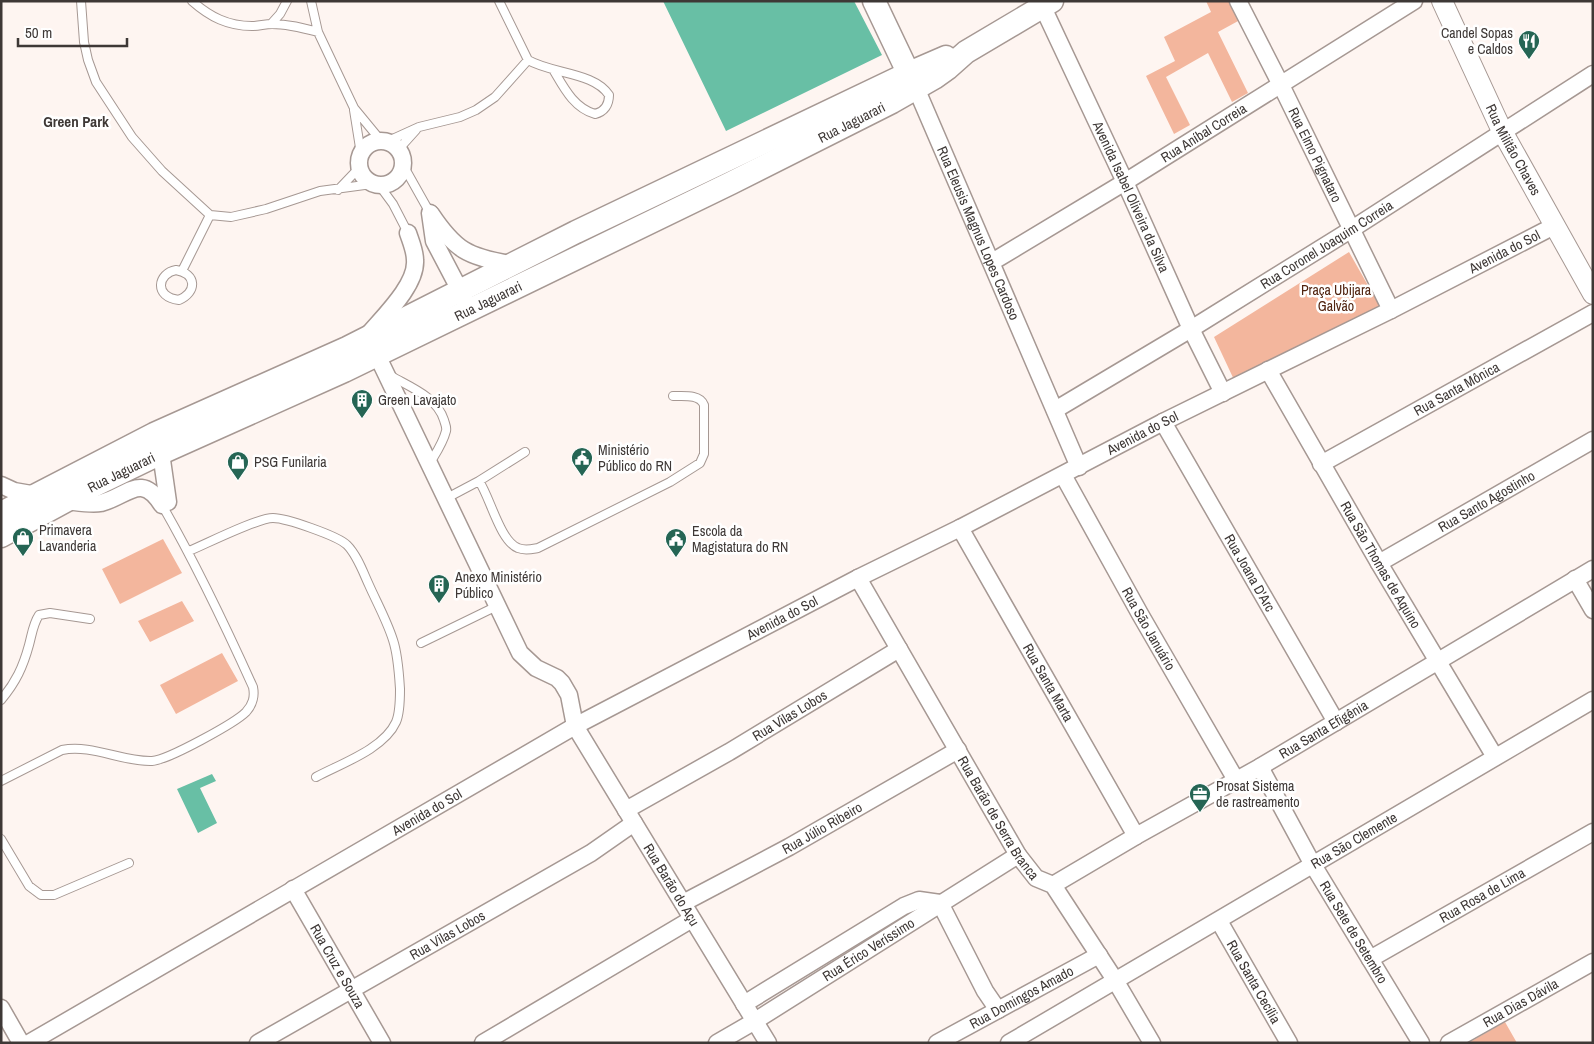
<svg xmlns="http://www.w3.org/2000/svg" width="1594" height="1044" font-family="'Archivo Narrow',sans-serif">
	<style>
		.green { fill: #f3b69d }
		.water { fill: #68bfa5 }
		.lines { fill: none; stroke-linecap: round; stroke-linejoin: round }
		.service-casing { stroke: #a69893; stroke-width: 10 }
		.minor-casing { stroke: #a69893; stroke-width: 19 }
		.tertiary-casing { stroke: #a69893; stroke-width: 22 }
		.secondary-casing { stroke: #a69893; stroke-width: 25 }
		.service { stroke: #fff; stroke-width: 8 }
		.minor { stroke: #fff; stroke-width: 16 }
		.tertiary { stroke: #fff; stroke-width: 20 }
		.secondary { stroke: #fff; stroke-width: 22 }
		.labels { text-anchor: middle; stroke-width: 5; stroke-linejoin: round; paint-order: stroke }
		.poi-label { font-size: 14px; fill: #3e3836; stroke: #fff; text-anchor: start }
		.street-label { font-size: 14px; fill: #3e3836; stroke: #fff }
		.park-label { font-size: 14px; fill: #512410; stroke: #fff }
		.neighbourhood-label { font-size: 15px; font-weight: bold; fill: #3e3836; stroke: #fff }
	</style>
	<rect width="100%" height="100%" fill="#fef5f1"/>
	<path class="green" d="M1206,1h27l41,74 -6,3 -28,-58 -22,12 30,61 -16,9 -24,-49 -42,24 24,48 -16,9 -28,-58 29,-15 -11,-24 47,-25z
		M1349,252l33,58 -146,74 -22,-47z
		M163,539l19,34 -62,31 -18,-35z
		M182,601l12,20 -44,21 -12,-21z
		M222,653l16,28 -62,33 -16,-29z
		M1505,1022l12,21h-49z"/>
	<path class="water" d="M663,1h191l28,54 -156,76z
		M212,774l4,7 -16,7 17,35 -19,10 -21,-44z"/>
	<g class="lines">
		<g class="service-casing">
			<path id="service" d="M81,1l3,41 4,18 8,22 36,55 30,34 48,44 21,2 35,-8 54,-18 52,-7
				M192,1c18,16 36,25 60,25 7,0 13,-2 20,-2 16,0 31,4 46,8
				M311,1l7,31 36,76 28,34
				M499,1l29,59c24,14 66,12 81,35 0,10 -5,17 -14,19 -21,-6 -31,-26 -41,-43
				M271,24l9,-10 7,-13
				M354,110l7,44
				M386,142l33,-15 41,-10 16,-7 19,-13 33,-37
				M398,150l18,-20
				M403,165l27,48
				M379,185l14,19 15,29
				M338,190l21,-22
				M176,270c21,4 21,22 3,30 -26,-3 -21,-27 -3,-30z
				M182,271l28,-56
				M391,376c19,11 46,21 53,44 1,4 3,7 2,11 -3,12 -10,22 -16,32
				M479,481l46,-29
				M445,499l34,-18c11,16 21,60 39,67 7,3 14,1 20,0l132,-66 30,-19 4,-9v-49c-4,-11 -20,-9 -31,-9
				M189,551c17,-7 68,-33 84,-33 13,0 65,18 74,27 10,10 16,27 22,40 8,18 18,36 24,55 5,15 6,33 7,49 0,10 0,24 -4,33 -12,27 -56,42 -80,55
				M421,643l76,-37
				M1,700c15,-18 22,-33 28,-55 3,-11 4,-21 10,-30l11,-2 40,6
				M1,781l61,-31c30,-6 60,12 90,11 16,-1 83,-38 94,-49 7,-8 9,-15 7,-25 -28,-62 -57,-123 -91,-182
				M1,839l28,47 12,9h13l75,-32"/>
		</g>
		<g class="minor-casing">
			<g id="minor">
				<path id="s1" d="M1040,1l85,181 66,147 32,64"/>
				<path id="s2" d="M1238,1l43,84 110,225"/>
				<path id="s3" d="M916,88l163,379"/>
				<circle cx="381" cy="163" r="22"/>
				<path d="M430,213l4,28 31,59"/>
				<path d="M431,214c24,36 37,43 79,50"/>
				<path id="s4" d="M992,262l133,-80 289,-181"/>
				<path d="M368,335c15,-18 49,-50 47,-75 0,-9 -4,-18 -7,-27"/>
				<path id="s5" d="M377,355l143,298 16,15 21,10 5,5 7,12 6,31 193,317"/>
				<path id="s6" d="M1268,370l111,193 116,194"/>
				<path id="s7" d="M1055,410l136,-81 161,-100 241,-155"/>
				<path id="s8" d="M1163,422l173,300"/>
				<path d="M161,453l7,49"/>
				<path id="s9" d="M1321,464l272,-151"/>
				<path id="s10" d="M1063,475l77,139 96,166"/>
				<path d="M1,485l13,6 23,4"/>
				<path d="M66,501c10,1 25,4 35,2 27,-7 40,-31 61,2"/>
				<path id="s11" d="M960,528l176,308"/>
				<path id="s12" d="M1379,563l214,-123"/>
				<path id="s13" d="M858,578l160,277 18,23 17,7 62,95 37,63"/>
				<path d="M1575,579l18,31"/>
				<path id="s14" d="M1260,767l53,98 108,178"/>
				<path id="s15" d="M626,810l103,-58 170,-103"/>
				<path id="s16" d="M1053,885l83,-49 124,-69 333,-198"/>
				<path id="s17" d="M293,889l89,154"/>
				<path id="s18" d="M683,903l106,-56 169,-97"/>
				<path d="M940,903l45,88 13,19"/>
				<path id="s19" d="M1219,921l70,122"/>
				<path id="s20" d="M1370,959l223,-127"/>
				<path d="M744,1004l160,-98 15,-6 21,3"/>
				<path d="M1,1008l20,35"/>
				<path id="s21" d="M29,1043l546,-317 283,-148 102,-50 203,-106 228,-112 163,-84"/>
				<path id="s22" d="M258,1043l333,-190 43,-30"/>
				<path d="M483,1043l209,-124"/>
				<path id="s23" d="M717,1043l38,-22 263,-166"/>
				<path id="s24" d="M937,1043l162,-88"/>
				<path id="s25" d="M1009,1043l584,-343"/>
				<path id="s26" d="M1449,1043l144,-81"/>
			</g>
		</g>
		<g class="tertiary-casing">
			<g id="tertiary">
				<path id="s27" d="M1442,1l60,130 91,163"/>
			</g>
		</g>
		<g class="secondary-casing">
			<g id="secondary">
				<path d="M874,1l40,84"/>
				<path d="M1,513l153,-79 193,-86 229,-116 333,-159 37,-16"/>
				<path id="s28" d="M1,536l96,-52 64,-31 183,-82 387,-188 161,-81 42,-24 14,-10 18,-16 86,-51"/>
			</g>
		</g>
		<use href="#service" class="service"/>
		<use href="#minor" class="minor"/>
		<use href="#tertiary" class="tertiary"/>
		<use href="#secondary" class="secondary"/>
	</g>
	<defs>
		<g id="restaurant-pin" transform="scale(1.125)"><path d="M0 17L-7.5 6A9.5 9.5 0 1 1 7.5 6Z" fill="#256554" stroke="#fff"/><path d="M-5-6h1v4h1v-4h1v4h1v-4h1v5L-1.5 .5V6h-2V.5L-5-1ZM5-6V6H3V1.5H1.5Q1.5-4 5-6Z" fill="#fff"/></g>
		<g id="building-pin" transform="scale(1.125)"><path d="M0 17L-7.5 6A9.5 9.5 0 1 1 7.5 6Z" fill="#256554" stroke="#fff"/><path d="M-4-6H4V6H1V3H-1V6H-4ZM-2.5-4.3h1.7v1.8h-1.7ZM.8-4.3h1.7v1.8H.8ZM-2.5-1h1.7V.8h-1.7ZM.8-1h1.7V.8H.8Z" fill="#fff"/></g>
		<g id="civic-pin" transform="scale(1.125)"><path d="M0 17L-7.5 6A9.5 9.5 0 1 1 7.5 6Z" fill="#256554" stroke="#fff"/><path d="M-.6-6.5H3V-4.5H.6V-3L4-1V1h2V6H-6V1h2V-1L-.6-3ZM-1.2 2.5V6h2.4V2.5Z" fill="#fff"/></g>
		<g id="shop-pin" transform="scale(1.125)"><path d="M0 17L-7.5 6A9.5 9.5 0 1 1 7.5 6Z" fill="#256554" stroke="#fff"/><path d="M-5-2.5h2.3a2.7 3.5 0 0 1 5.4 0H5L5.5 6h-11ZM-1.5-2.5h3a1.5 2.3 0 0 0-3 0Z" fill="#fff"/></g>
		<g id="office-pin" transform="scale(1.125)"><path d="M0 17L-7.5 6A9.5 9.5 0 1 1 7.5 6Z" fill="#256554" stroke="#fff"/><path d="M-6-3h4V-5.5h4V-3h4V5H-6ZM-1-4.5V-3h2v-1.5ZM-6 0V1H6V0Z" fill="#fff"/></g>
	</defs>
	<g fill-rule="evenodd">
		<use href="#restaurant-pin" x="1529" y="41"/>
		<use href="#building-pin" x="362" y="400"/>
		<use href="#civic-pin" x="582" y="458"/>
		<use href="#shop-pin" x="238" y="462"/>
		<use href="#shop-pin" x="23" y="538"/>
		<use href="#civic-pin" x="676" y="539"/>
		<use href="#building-pin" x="439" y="585"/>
		<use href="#office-pin" x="1200" y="794"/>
	</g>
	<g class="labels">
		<g class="poi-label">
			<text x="1513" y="38" text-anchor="end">Candel Sopas<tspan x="1513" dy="16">e Caldos</tspan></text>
			<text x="378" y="405">Green Lavajato</text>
			<text x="598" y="455">Ministério<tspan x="598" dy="16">Público do RN</tspan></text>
			<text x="254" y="467">PSG Funilaria</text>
			<text x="39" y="535">Primavera<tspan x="39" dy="16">Lavanderia</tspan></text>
			<text x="692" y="536">Escola da<tspan x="692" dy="16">Magistatura do RN</tspan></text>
			<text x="455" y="582">Anexo Ministério<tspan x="455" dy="16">Público</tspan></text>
			<text x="1216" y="791">Prosat Sistema<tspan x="1216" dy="16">de rastreamento</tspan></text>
		</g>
		<g class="street-label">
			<text dy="5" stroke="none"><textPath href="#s28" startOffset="946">Rua Jaguarari</textPath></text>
			<text dy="5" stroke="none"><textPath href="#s4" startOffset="248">Rua Aníbal Correia</textPath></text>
			<text dy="5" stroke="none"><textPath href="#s27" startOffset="165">Rua Militão Chaves</textPath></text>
			<text dy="5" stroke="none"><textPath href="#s2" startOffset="172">Rua Elmo Pignataro</textPath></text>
			<text dy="5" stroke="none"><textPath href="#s1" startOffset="216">Avenida Isabel Oliveira da Silva</textPath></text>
			<text dy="5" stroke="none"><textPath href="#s3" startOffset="158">Rua Eleusis Magnus Lopes Cardoso</textPath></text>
			<text dy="5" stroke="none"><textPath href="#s7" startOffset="318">Rua Coronel Joaquim Correia</textPath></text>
			<text dy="5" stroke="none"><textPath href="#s21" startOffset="1675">Avenida do Sol</textPath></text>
			<text dy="5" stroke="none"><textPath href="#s28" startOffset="541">Rua Jaguarari</textPath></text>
			<text dy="5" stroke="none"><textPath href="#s9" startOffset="155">Rua Santa Mônica</textPath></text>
			<text dy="5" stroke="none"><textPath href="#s21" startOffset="1270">Avenida do Sol</textPath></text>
			<text dy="5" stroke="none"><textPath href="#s28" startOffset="136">Rua Jaguarari</textPath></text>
			<text dy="5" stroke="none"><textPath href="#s12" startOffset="124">Rua Santo Agostinho</textPath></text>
			<text dy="5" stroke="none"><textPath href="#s6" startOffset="225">Rua São Thomas de Aquino</textPath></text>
			<text dy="5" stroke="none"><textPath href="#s8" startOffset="174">Rua Joana D'Arc</textPath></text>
			<text dy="5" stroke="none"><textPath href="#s21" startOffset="865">Avenida do Sol</textPath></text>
			<text dy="5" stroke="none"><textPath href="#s10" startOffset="176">Rua São Januário</textPath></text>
			<text dy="5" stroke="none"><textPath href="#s11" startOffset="178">Rua Santa Marta</textPath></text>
			<text dy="5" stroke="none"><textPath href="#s15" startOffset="189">Rua Vilas Lobos</textPath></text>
			<text dy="5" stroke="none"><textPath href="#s16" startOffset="312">Rua Santa Efigênia</textPath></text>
			<text dy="5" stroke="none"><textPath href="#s21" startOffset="460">Avenida do Sol</textPath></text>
			<text dy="5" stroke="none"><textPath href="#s13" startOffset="278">Rua Barão de Serra Branca</textPath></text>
			<text dy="5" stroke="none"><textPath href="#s18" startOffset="158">Rua Júlio Ribeiro</textPath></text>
			<text dy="5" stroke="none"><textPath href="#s25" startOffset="400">Rua São Clemente</textPath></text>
			<text dy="5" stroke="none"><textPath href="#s5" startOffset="614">Rua Barão do Açu</textPath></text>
			<text dy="5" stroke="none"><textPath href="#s20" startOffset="129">Rua Rosa de Lima</textPath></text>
			<text dy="5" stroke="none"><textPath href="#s14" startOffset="190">Rua Sete de Setembro</textPath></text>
			<text dy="5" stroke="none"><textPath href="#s22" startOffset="218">Rua Vilas Lobos</textPath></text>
			<text dy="5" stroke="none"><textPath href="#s23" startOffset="178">Rua Érico Veríssimo</textPath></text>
			<text dy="5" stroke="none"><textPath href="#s17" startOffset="89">Rua Cruz e Souza</textPath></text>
			<text dy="5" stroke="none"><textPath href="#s19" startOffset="70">Rua Santa Cecília</textPath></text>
			<text dy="5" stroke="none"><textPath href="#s24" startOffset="96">Rua Domingos Amado</textPath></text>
			<text dy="5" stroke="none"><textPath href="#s26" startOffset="82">Rua Dias Dávila</textPath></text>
		</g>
		<g class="park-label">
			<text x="1336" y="295">Praça Ubijara<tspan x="1336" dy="16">Galvão</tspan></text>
		</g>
		<g class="neighbourhood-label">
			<text x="76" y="127">Green Park</text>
		</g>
	</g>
	<rect width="1594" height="1044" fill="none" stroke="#3e3836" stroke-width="5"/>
	<path d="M18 38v8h109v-8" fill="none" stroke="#3e3836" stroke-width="2.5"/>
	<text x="25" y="38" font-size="15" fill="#3e3836" stroke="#ffffff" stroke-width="4" paint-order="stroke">50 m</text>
</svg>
